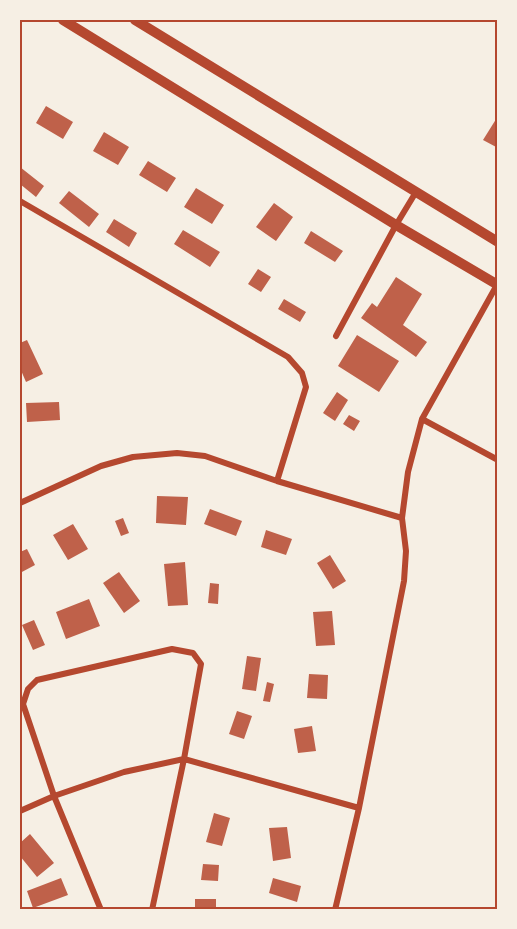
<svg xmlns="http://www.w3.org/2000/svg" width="517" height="929" font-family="'Libre Baskerville',serif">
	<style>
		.building { fill: #bf614a }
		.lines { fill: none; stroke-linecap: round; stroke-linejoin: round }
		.minor { stroke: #b5482f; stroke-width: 6 }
		.tertiary { stroke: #b5482f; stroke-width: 10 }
		.neatline { fill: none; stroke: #b5482f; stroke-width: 2 }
	</style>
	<rect width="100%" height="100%" fill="#f6efe4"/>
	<path class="building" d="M46,106l27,16 -10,17 -27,-16z
		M498,116v32l-15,-8z
		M104,132l25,15 -11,18 -25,-14z
		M148,161l28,17 -9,14 -28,-17z
		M20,167l24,19 -8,11 -16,-13z
		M196,188l28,17 -12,19 -28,-17z
		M69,191l30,23 -10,13 -30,-24z
		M274,203l19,14 -17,24 -20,-14z
		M114,219l23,14 -8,14 -23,-15z
		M183,230l37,22 -10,15 -36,-23z
		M311,231l32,20 -8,11 -31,-19z
		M258,269l13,8 -10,15 -13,-8z
		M396,277l26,17 -19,31 24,17 -11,15 -55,-39 11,-15 5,4z
		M284,299l22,13 -6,10 -22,-13z
		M357,335l42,26 -20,31 -41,-26z
		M27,340l16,34 -17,8 -6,-14v-25z
		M337,392l11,8 -13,21 -12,-8z
		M59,402l1,18 -33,2 -1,-19z
		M349,415l11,6 -6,10 -11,-7z
		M157,496l31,1 -2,28 -30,-2z
		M210,509l32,12 -6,15 -32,-12z
		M123,518l6,15 -8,3 -6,-15z
		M73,524l15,25 -20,11 -15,-25z
		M266,530l26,9 -6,16 -25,-8z
		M27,549l8,16 -15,8v-21z
		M330,555l16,26 -13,8 -16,-26z
		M185,562l3,43 -20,1 -4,-42z
		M119,572l21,29 -16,12 -21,-30z
		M210,583l9,1 -1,20 -10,-1z
		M89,599l11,27 -34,13 -10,-27z
		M332,611l3,34 -19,1 -3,-34z
		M34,620l11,25 -12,5 -11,-25z
		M247,656l14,2 -5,33 -14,-2z
		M309,674l19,1 -1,24 -20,-1z
		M267,682l7,2 -4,18 -7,-1z
		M237,711l15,5 -8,23 -15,-5z
		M312,726l4,25 -18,2 -4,-24z
		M214,813l16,5 -8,28 -16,-4z
		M287,827l4,31 -18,3 -4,-33z
		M30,834l24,29 -17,14 -17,-21v-13z
		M203,864l16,1 -1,16 -17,-1z
		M61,878l7,17 -35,13 -6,-17z
		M273,878l28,8 -4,16 -28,-9z
		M195,899h21v11h-21z"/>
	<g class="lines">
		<path class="minor" d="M20,201l268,156 14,16 4,14 -29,94
			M336,336l60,-111 20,-33
			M422,419l76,41
			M20,503l81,-37 32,-9 44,-4 28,3 72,25 125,37
			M20,811l34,-15 70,-24 60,-13 175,49
			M101,910l-47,-114 -31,-92 5,-15 9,-9 135,-31 21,4 8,11 -17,95 -32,151
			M335,910l24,-102 45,-227 2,-30 -4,-33 6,-46 14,-53 76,-136"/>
		<path class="tertiary" d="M63,20l333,205 102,60
			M135,20l363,222"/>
	</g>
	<rect width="517" height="929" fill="none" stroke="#f6efe4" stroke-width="42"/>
	<rect x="21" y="21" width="475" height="887" class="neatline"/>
</svg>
